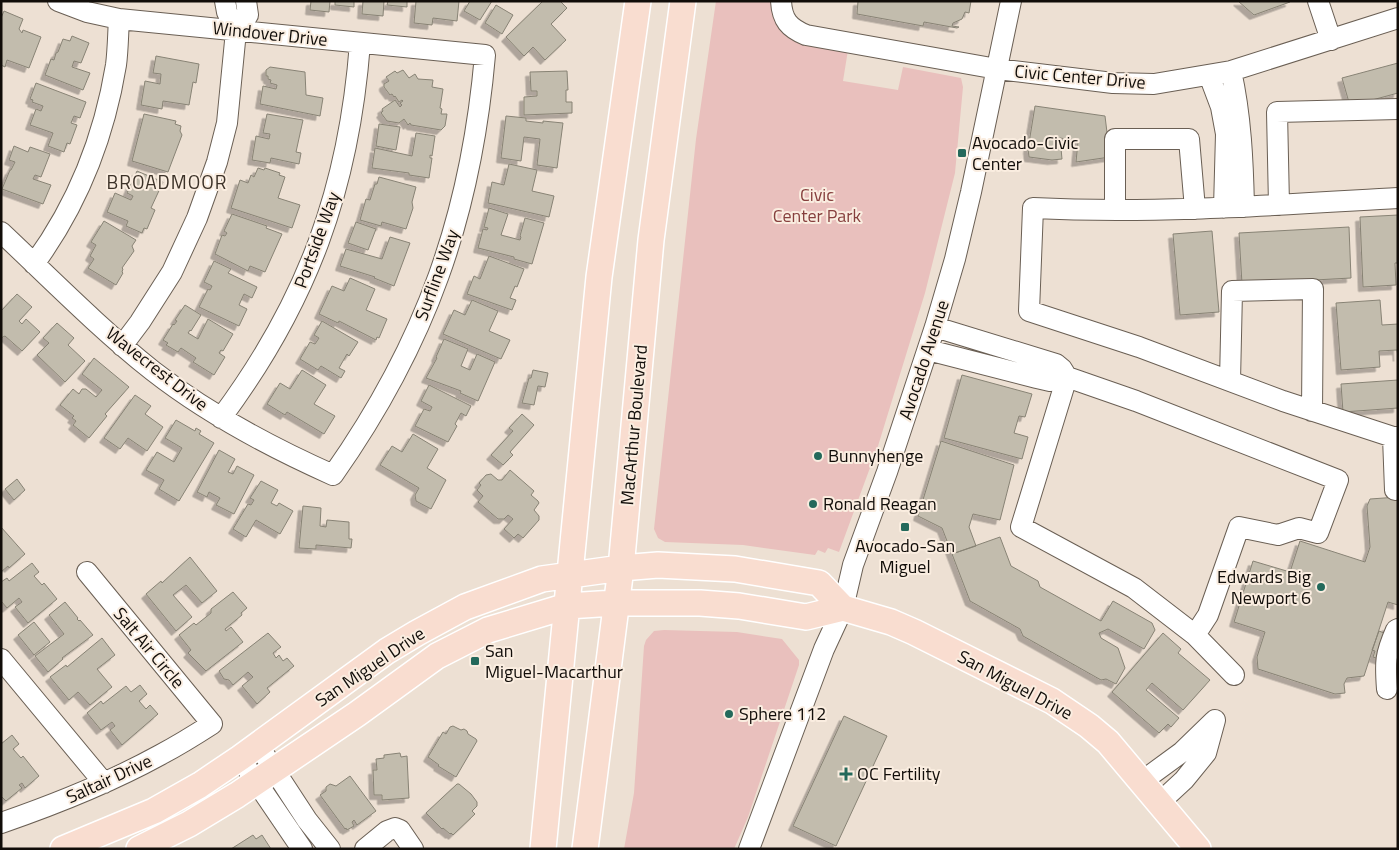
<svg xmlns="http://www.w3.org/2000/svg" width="1399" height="850" font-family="'Titillium Web',sans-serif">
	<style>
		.green { fill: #e9c0bd }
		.building { fill: #c2bcad; stroke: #888375; filter: url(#shadow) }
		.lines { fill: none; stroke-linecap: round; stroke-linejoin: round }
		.minor-casing { stroke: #6a5f54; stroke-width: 22 }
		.major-casing { stroke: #fff; stroke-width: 28 }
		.minor { stroke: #fff; stroke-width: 20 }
		.major { stroke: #f9ddd0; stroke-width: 25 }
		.poi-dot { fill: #24695b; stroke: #faede0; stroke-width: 2 }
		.labels { text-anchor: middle; stroke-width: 4; stroke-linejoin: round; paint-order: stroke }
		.street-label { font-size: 18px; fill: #110d09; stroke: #faede0 }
		.poi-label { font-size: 18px; fill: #110d09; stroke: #faede0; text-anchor: start }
		.park-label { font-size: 18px; fill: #863f3d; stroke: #faede0 }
		.neighbourhood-label { font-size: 19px; letter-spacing: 1px; fill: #3c3228; stroke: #faede0 }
	</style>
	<defs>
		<filter id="shadow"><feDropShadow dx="-4.5" dy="4.5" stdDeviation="0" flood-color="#0004"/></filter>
	</defs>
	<rect width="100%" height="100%" fill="#ede0d3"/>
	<path class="green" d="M716,1h59l-1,6 74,43 -5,31 55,9 5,-23 58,11 2,9 -8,86 -30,120 -47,153 -39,106 -11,-4 -3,5 -7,-3 -3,5 -72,-10 -78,-3 -7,-4 -4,-9 42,-390z
		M664,630l73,2 45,7 17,21v5l-51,152 -14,32h-110l10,-56 10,-147 2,-6 8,-9z"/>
	<path class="building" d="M311,1h19l-1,11 -19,-2z
		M335,1h19v6l-19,-2z
		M363,1h21l-1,15 -21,-2z
		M388,1h19v6l-20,-2z
		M416,1h43l-2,20 -24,-3 -1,7 -18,-2z
		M470,1h22l-12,19 -16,-9z
		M543,1h17l7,7 -16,16 15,16 -21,20 -12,-13 -9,9 -18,-19z
		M858,1h113l-2,12 -4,-1 -3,7 -9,4 -1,3 7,1 -2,1 -33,-6 -1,4 -66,-12z
		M1238,1h52v1l-36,13z
		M496,5l17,10 -11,19 -17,-11z
		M4,11l19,8 -4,10 3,4 1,-3 18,7 -12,31 -22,-8 -2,7 -4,-2v-47z
		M72,36l17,7 -8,20 -7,-2 -2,6 18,6 -7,17 -38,-15 6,-16 3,1 2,-7 2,-1 5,-13 7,2z
		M156,56l43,8 -3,19 -3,-1 -4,23 -26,-4 -1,8 -21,-4 4,-24 15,3 1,-10 -8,-1z
		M1398,63v30l-48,13 -8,-28z
		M270,67l35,5 1,23 17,3 -3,18 -60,-12 3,-18 13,3 1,-4 -7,-2 1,-3 -3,-1v-3h-2v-6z
		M403,70l6,8 6,-4 3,5 15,1 -1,7 11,2 -3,19 2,1 -1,5h6l-2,12 -4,4 -30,-5 -1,-2 -2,2 -4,-6 -5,4 -12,-2 -6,-8 2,-2 -1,-2 13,-9 5,7 2,-2 -2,-2 3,-2 -1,-1 -3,2 -4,-6 -1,1 -2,-3 -2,1 -6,-8v-3l5,-3 -3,-4 9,-6 2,2z
		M567,71l1,19h-2v12h6v11l-48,2v-18l13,-1v-5h-6l-1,-19z
		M36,83l50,19 -6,16 -6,-2 -3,7 6,2 -7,19 -3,-1 -3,9 -16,-6 5,-13 -23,-8 6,-16 5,2 2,-5 -11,-4 1,-2 -3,-1z
		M1035,106l70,10 5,41 -34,5 2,-21 -18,-3 2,21 -10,1 -23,-3 -1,-8z
		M144,114l32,7 -1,3 6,2 -1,5 2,4 -14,37 -36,-11z
		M267,114l36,6 -7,32 5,1 -2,11 -28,-6 -1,5 -18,-3 4,-24 13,3 1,-5 -7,-1z
		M506,116l20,2v3l17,2v-2l20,2 -6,45 -20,-3 3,-26 -16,-2 -3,24 -20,-3z
		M379,124l21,3 -4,23 -20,-4z
		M416,133l19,3 -3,20 -2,-1v3h2l-3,20 -20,-3v-2l-37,-5 3,-20 37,8z
		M14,146l14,6 2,-5 20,7 -9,23 -6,-2 -2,4 18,6 -8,19 -41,-15 8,-19h1l4,-8 -6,-2z
		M509,164l28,6 -5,21 22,5 -5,21 -61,-14 4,-21 12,3z
		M258,168l6,2 1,-2 15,5 -1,2 6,2 -7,21 22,7 -8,23 -61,-20 9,-28 8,3 3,-8 3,2z
		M137,171l26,11 -12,26 4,2 -8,19 -3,-1 -2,5 -16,-7 2,-5 -21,-9 8,-19 16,7 2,-4 -6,-3z
		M379,177l37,10 -4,15 1,6 -7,21 -24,-7 -1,4 -21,-6 6,-21 4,1 5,-16h2z
		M489,208l19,6 -7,21 19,5 1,-3 -1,-1 5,-18 19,5 -12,41 -18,-5v-2l-36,-9 5,-19 4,1 1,-2 -4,-1z
		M232,214l35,12 -1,2 16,6 -17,38 -15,-6 -2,5 -33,-17 7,-19 3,1 2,-3 -3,-2z
		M1398,215v48h-3l1,22 -33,2 -3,-70z
		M104,221l32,19 -4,6 2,5 -12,17 1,1 -1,3 1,1 -7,12 -28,-17 6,-9 -4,-3 6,-11 -5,-3z
		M356,222l20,7 -8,21 -20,-7z
		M1349,227l2,51 -109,6 -3,-51z
		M1212,231l7,81 -39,3 -7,-81z
		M390,237l20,6 -16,43 -20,-8 1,-1 -35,-11 6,-17 36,10z
		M489,256l35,13 -7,18 -2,-1 -5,12 6,2 -4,10 -45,-16 7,-18 6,3z
		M214,261l17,8 -3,4 29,14 -5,11 -8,-4 -5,11 8,4 -8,17 -40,-19 9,-18 2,1 2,-4 -8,-4z
		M350,278l25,11 -9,21 21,9 -8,19 -2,-1 -1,3 -37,-19 -1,2 -19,-9 13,-28 12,5z
		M17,294l15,13 -13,14 3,3 4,-5 14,13 -18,19 -17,-15 -4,2v-27z
		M472,300l26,11 -9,20 21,9 -9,19 -58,-25 11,-24 11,5z
		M1380,300l2,25 16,-1v33l-1,-7 -18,1 1,16 -39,3 -5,-67z
		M185,305l16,10 -10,16 -1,-1 -2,3 10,6 10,-20 25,15 -10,17 -2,-1 -2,3 6,4 -11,18 -21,-13 3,-4 -15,-10 -3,4 -12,-7 2,-2 -5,-3 10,-16 1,1 3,-4 -2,-1z
		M322,321l36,21 -9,14 -2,-2 -8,14 6,3 -4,7 -20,-12 -3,4 -18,-11 10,-17 5,2 4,-6 -5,-3z
		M57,323l17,15 -6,7 17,16 -20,21 -28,-27 12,-12 -6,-5z
		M444,339l24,10 -7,17 9,4 7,-16 18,8 -17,39 -18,-8 1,-2 -35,-13 11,-20 -1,-1z
		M94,358l35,29 -24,27 2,2 -18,22 -16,-13 3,-4 -4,-3 2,-2 -14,-11 13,-16 6,5 3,-5h4l10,8 6,-7 -20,-16z
		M302,370l24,15 -12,19 21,12 -11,18 -37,-22 -2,3 -18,-11 13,-21 10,6z
		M533,370l15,3 -3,14 -7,-1 -4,19 -12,-2 7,-25h2z
		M962,375l70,19 -7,23 -6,-1 -5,17 14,4 -6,22 -78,-21z
		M1398,380v28l-55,4 -2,-28z
		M429,385l42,21 -5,10 -5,-3 -6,11 2,2 -9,16 -33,-16 9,-17 6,2 2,-4 -11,-6z
		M135,395l16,11 -6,8 18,13 -16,24 -19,-13 -8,11 -16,-11z
		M522,414l12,11 -24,27 3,3 -10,10 -12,-10 22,-24 -4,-3z
		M176,420l19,11 1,-3 5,3 -2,3 15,9 -35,58 -20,-12 5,-9 -18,-10 11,-18 17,10 8,-14 -17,-10z
		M413,434l25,15 -11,19 19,12 -15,29 -15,-8 -1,-6 4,-7 -39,-23 12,-19 10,6z
		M941,441l73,24 -14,55 -27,-6 -4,13 7,19 -24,8 -10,-26 -24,-12z
		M219,450l16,9 -7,13 5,2 4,-8 17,9 -20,39 -18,-9 4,-7 -11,-6 -2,5 -10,-5z
		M510,470l24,21 -3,4 7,6 1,2 -5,7 5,6v4l-16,18 -5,-4 -4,4 -10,-9 9,-10 -5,-4 -4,4h-6l-20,-17 5,-6 -6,-6 4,-5 -2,-2 7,-8 5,-1 7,6h4z
		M17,479l8,11 -11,10 -9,-11z
		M261,481l17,9 -7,13 6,3 2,-3 14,8 -13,23 -24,-14 -10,17 -13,-8 15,-25 3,1 3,-5 -4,-2z
		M1398,497v108l-10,-3 -24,74 -17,2 -3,6 1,9 -10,1 -77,-25 -1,-12 8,-25 -31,-10 19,-61 37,11 10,-31 65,21 5,-15 -3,-41 3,-7z
		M303,506l18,2 -1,18 6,1 1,-7 22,2v17h3l-1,9 -35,-3v4l-17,-1z
		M1,527l24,27 -16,14 -1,-2 -7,6z
		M1000,537l11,29 27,15 2,6 61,34 12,-20 39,22 3,7 -11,19 -36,-20 -9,4 2,5 17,10 7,20 -9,16 -10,-5 -5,1 -78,-44 -3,-7 -50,-28 -18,-47z
		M190,557l27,34 -15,12 -16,-18 -13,10 19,22 -16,14 -30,-37 15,-13 1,2z
		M32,563l7,9 -5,4 8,9 2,-2 13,16 -29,24 -13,-16 7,-5 -3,-4 -12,10 -6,-7v-19l6,-4 2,3z
		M233,592l14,16 -6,5 1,2 -17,14 1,2 5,-4 12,15 -37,29 -18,-18 3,-3 -12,-15 15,-12 2,2 15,-12v-4z
		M65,602l13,16 -1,1 2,2 1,-1 13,15 -31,23 1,1 -15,13 -13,-16 29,-22 -15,-19z
		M34,622l16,20 -16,13 -16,-20z
		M1387,626l11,4v36l-25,-9 2,-6 -3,-1 7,-19 5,2z
		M268,633l13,14 -8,6 3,5 3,-3 4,6 4,-3 7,8 -27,22 3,4 -13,12 -15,-18 11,-9 -5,-5 -15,13 -4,-5 -5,-1 -5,-8z
		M1163,633l18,16 -3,4 32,27 -27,30 -31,-27 -6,7 33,28 -8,9 -3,-3 -9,9 -47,-41z
		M102,638l13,17 -18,14 15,18 -22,18 -12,-13 -9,8 -19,-23 16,-12 1,2z
		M140,685l7,9 -8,7 7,8 4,-4 8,9 -36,31 -12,-15 5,-4 -3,-4 -11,8 -14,-17 14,-12 2,3 23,-18 5,6z
		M844,716l43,20 -51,110 -43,-20z
		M453,726l8,4 3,-1 3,2 1,3 8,5 1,2 -21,36 -18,-11 1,-1 -11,-8 15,-25 3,2 4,-7z
		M12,735l7,9 -6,5 8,9 2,-2 16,20 -14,12 -3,-5 -3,2 3,3 -16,13 -5,-5v-52z
		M400,753l1,4 6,-1 2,42 -27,2v-5h-8l-1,-25h4l-1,-11 8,-1v-3z
		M350,776l26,35 -19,14 -3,-5 -2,2 2,4 -7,4 -1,-2 -1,1 -25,-34 6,-4v-4l4,-3 6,2z
		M457,784h2l12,10 6,8v4l-5,5 3,3 -22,21 -2,-2 -1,1 -7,-6 -1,1 -16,-16z
		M253,835l3,4 6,-4 9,14h-40z"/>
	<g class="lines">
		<g class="minor-casing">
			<path id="minor" d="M781,1c1,19 8,27 25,34l191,34 116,14 41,1 77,-13 167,-53
				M1318,1l13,39
				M236,31l12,-16 -2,-14
				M1231,71c10,45 12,90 13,136
				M1209,75l12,32 5,27 -2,74
				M1398,198c-122,7 -243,16 -365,10l-4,103 110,36 144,54 110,36h5
				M1279,205l-2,-93 121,-3
				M1115,210v-71h74l6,70
				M1,232c50,47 98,96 152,139 55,43 117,76 180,104 93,-132 138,-259 152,-420l-366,-36 -32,-7 -29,-11
				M34,264c44,-60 70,-126 82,-199 2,-15 2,-31 3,-46
				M935,327l121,37 6,5 5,8 -46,150 113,61 61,47 39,40
				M122,346l18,-24 32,-50 25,-54 20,-56 10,-39 9,-92 -9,-19 -2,-11
				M928,350l109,28 13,3 17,-4 69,24 202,79 -20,53 -19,-5 -21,7 -39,-8 -31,88 -13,20
				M1230,381l2,-90 81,-2 -1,122
				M221,418c87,-117 128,-230 139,-375
				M1393,437l2,53
				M1,659l103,124
				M1387,689c-2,-27 -2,-34 9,-59l2,-1
				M258,745l49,75 23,29
				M240,758l62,91
				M1141,782l41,-30 32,-31
				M1158,804l26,-24 22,-27 9,-33
				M1,823c55,-19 108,-40 159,-68 17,-9 35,-20 52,-31l-125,-152
				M365,849l22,-18 8,-3 5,2 13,19
				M749,849l75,-200 19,-41 10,-43 34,-93 48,-145 20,-68 16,-67 40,-191"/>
		</g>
		<g class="major-casing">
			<path id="major" d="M63,849l91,-38 46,-26 40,-27 147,-107 30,-18 48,-26 77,-28 79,-11 37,-3 77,4 84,14 24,25 48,14 23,10 138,69 37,25 19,16 90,107
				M139,849l50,-25 48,-29 120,-81 80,-58 51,-26 79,-24 48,-3h85l39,3 67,11 37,-9
				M543,849l56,-572 39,-276
				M585,849l36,-281 30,-328 32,-239"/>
		</g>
		<use href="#minor" class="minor"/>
		<use href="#major" class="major"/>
	</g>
	<g class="poi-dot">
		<rect x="957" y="148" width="10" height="10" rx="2.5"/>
		<circle cx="818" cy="456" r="5"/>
		<circle cx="813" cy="504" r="5"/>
		<rect x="900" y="522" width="10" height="10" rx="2.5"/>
		<circle cx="1321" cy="587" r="5"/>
		<rect x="470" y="656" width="10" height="10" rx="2.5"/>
		<circle cx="729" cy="714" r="5"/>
		<path d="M843.5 766.5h5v5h5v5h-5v5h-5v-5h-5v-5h5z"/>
	</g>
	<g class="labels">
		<g class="street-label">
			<text transform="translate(270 34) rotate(6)" y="6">Windover Drive</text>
			<text transform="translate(1080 77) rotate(5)" y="6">Civic Center Drive</text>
			<text transform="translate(317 240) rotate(-70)" y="6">Portside Way</text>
			<text transform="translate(437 275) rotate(-70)" y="6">Surfline Way</text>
			<text transform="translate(924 360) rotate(-72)" y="6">Avocado Avenue</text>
			<text transform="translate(157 369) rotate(38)" y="6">Wavecrest Drive</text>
			<text transform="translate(634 425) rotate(-85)" y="6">MacArthur Boulevard</text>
			<text transform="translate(149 648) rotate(50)" y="6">Salt Air Circle</text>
			<text transform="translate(370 667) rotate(-34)" y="6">San Miguel Drive</text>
			<text transform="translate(1015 685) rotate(28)" y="6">San Miguel Drive</text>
			<text transform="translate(109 779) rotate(-25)" y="6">Saltair Drive</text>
		</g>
		<g class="poi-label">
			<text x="972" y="149">Avocado-Civic<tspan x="972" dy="21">Center</tspan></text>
			<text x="828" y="462">Bunnyhenge</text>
			<text x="823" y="510">Ronald Reagan</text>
			<text x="905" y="552" text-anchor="middle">Avocado-San<tspan x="905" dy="21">Miguel</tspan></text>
			<text x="1311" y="583" text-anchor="end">Edwards Big<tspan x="1311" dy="21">Newport 6</tspan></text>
			<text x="485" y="657">San<tspan x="485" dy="21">Miguel-Macarthur</tspan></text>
			<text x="739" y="720">Sphere 112</text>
			<text x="857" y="780">OC Fertility</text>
		</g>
		<g class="park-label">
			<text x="817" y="201">Civic<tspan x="817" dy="21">Center Park</tspan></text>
		</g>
		<g class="neighbourhood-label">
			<text x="167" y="189">BROADMOOR</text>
		</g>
	</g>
	<rect width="1399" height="850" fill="none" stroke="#110d09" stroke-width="5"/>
</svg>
